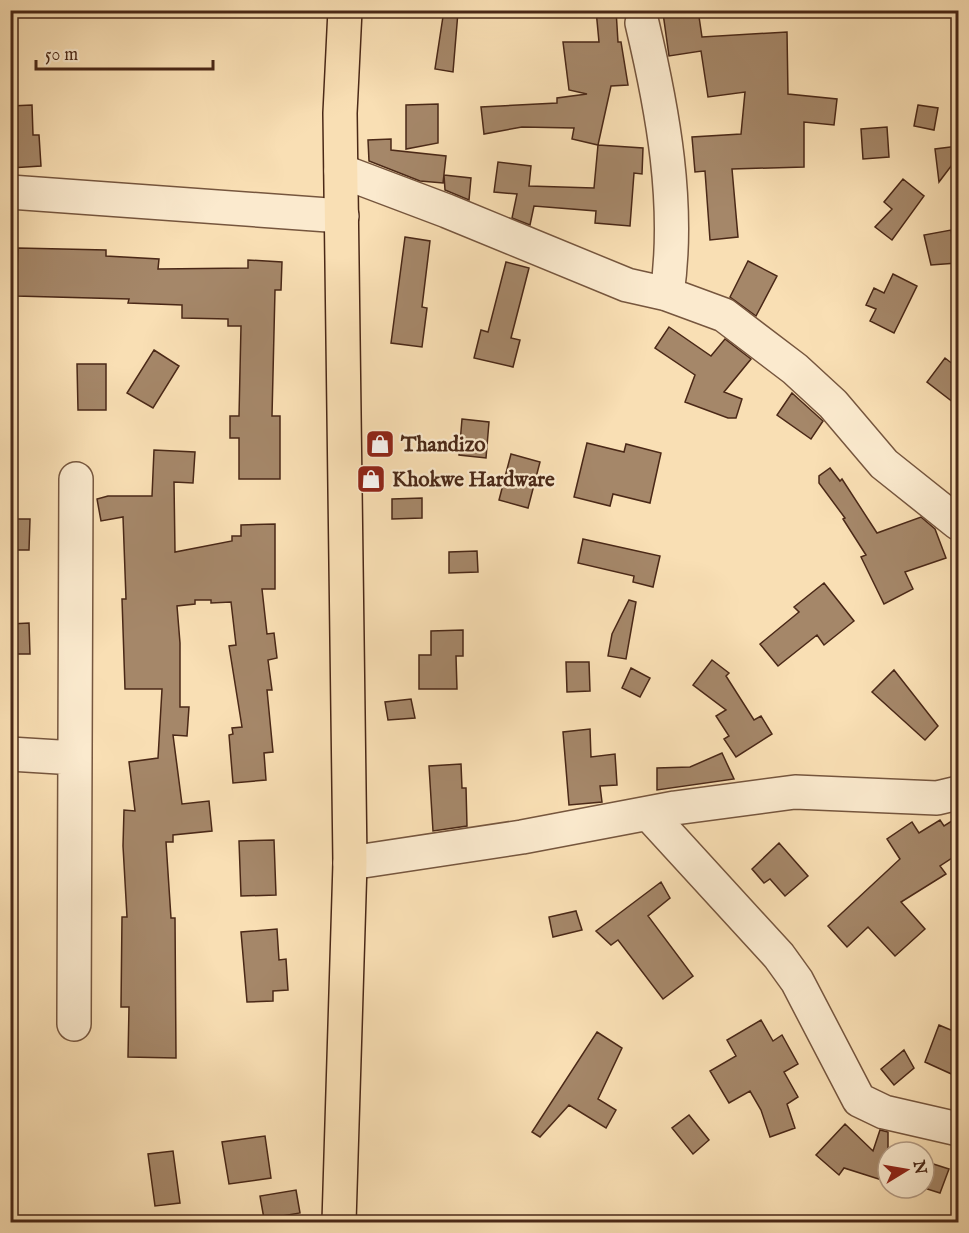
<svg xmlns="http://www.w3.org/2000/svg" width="969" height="1233" font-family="'IM FELL English',serif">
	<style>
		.building { fill: #a58769; stroke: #4a2817; stroke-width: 1.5 }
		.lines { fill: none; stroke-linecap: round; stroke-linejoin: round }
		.minor-casing { stroke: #76563e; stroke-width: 36 }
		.major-casing { stroke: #4a2817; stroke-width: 36 }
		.minor { stroke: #fbeace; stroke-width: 33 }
		.major { stroke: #f9dfb4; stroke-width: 33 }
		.labels { text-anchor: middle; stroke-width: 4.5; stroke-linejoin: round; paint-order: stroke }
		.poi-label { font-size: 21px; font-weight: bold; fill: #4a2817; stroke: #fbeace; text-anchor: start }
	</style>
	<rect width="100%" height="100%" fill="#f9dfb4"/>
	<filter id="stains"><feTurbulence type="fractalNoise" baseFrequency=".00333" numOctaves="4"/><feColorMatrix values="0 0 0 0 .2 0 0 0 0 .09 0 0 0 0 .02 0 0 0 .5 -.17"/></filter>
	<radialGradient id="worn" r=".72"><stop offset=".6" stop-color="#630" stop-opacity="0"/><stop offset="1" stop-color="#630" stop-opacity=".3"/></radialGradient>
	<path class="building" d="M444,10l14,2 -5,60 -18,-3z
		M596,10h20l2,32h3l7,43 -17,1 -13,59 -26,-6 2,-11 -52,-1 -38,7 -3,-27 76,-4v-5l30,-4 -18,-4 -6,-48h36z
		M678,10h20l4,27 85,-5 1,62 49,5 -3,26 -30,-3v45l-72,2 6,68 -28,3 -5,-69 -10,1 -3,-35 49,-3 4,-42 -37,5 -7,-46 -32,5 -6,-43z
		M438,104v39l-32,6v-44z
		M32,105l1,30h6l2,31 -31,2v-62z
		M918,105l20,3 -4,22 -20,-4z
		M887,127l2,30 -26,2 -2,-30z
		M391,139v11l55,6 -3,27 -23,-2 -51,-20 -1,-21z
		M598,145l45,3 -1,26 -8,-1 -4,53 -35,-3 1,-12 -62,-5 -4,19 -18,-7 5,-24 -23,-2 4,-30 33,4 -2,20 65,2z
		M958,146v11l-19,25 -4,-33z
		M444,175l27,3 -2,22 -24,-10z
		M903,179l21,17 -32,44 -17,-13 17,-18 -8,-7z
		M951,230l6,33 -26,2 -7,-30z
		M405,237l25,4 -8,66 5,1 -5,39 -31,-4z
		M18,248l88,2v6l53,3 -1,10 90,-1v-8l34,2 -1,28h-6l-3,126h8v63h-41v-41h-9v-22h9l2,-90h-13v-7l-46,-1v-13l-54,-2 1,-4 -113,-3z
		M748,261l29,15 -21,40 -26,-19z
		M506,262l23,6 -18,70 9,2 -7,27 -39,-9 7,-28 7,2z
		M893,274l24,12 -23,47 -24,-12 6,-12 -10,-4 8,-17 10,5z
		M669,327l42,29 14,-17 26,20 -27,33 18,7 -6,19h-8l-43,-16 10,-27 -40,-27z
		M154,350l25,16 -26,42 -26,-15z
		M945,358l13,10v38l-31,-24z
		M77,364h29v46h-28z
		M792,393l31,28 -12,18 -34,-24z
		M462,419l27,3 -3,36 -27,-3z
		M587,443l37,9 2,-8 35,9 -11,50 -37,-9 -3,12 -36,-9z
		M154,450l41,2 -2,31 -19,-1 1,70 57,-11v-5h9v-11l34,-1v65h-13l5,45 7,-1 3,25 -9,2 4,30h-5l6,62 -9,1 2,27 -33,3 -4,-48 4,-1 -1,-6 10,-1 -13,-81 7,-1 -5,-43 -20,1v-3h-16v4l-18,2 3,37v64h9l-2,29 -14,-1 9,69 27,-3 3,30 -39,4v7h-7l5,76h4l1,140 -48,-1 1,-50h-8l1,-90h5l-4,-71 1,-36 11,1 -6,-49 29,-4 4,-69h-37l-3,-90h4l-3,-82 -22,4 -4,-22 11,-3h44z
		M511,454l29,8 -12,46 -29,-8z
		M830,468l10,13 2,-2 35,54 44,-16 14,12 11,29 -41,14 8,17 -29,15 -23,-47 5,-2 -23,-36 2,-1 -26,-35v-7z
		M422,498v20l-30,1v-20z
		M10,519h20l-1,31h-19z
		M583,539l77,17 -7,31 -20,-5 1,-6 -56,-13z
		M477,551l1,21 -29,1v-21z
		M824,583l30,38 -30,24 -7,-10 -39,31 -18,-22 39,-32 -5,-5z
		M629,600l7,2 -10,57 -18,-3 4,-22z
		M29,623l1,31h-20v-30z
		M463,630v26h-7l1,33h-38v-34h12v-24z
		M712,660l17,13 -3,3 28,44 7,-4 11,18 -36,23 -12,-18 5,-3 -13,-20 10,-6 -33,-25z
		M566,662h23l1,29 -23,1z
		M631,668l19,10 -10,19 -18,-9z
		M894,670l44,56 -13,14 -53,-48z
		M411,699l4,19 -27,2 -3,-18z
		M590,729l1,28 24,-3 2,31 -17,1 2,16 -33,3 -6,-73z
		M722,753l12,26 -77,11v-22l33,-1z
		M461,764l1,24h4l1,38 -34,5 -4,-65z
		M958,817v37l-18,12 6,8 -45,28 24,27 -30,27 -27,-29 -21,20 -19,-21 72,-67 -13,-20 25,-17 7,11 21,-13 4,6z
		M274,840l2,55 -35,1 -2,-55z
		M779,843l29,33 -23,20 -15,-17 -6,4 -12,-14z
		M661,882l9,16 -22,18 45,60 -30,23 -45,-59 -7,5 -15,-14z
		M576,911l6,19 -29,7 -4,-20z
		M277,929l2,31 7,-1 2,31 -15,1v10l-26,1 -6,-70z
		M761,1020l12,21 9,-6 16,29 -14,8 14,25 -11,7 8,24 -25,9 -9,-27 -11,-19 -21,12 -19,-32 26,-15 -9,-16z
		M939,1025l19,8v44l-33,-15z
		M597,1032l25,16 -24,51 18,11 -10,18 -37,-23 -29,32 -8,-5z
		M904,1050l10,18 -20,17 -13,-16z
		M689,1115l20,25 -16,14 -21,-26z
		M845,1124l28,27 7,-21 8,2v50l-44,-14 -5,7 -23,-20z
		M265,1136l6,42 -42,6 -7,-42z
		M173,1151l7,52 -25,3 -7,-52z
		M924,1161l25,8 -9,24 -16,-5z
		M296,1190l4,23 -36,6 -4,-23z"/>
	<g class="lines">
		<g class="minor-casing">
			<path id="minor" d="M642,23c21,88 38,182 25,271
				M341,171l106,40 180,74 40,9 57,21 71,54 38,35 51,60 74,59
				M10,192l332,24
				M10,754l65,4
				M649,814l130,142 18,25 62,119 25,12 74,17
				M350,863l172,-26 153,-29 120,-16 142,6 21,-5
				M74,1024l2,-545"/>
		</g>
		<g class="major-casing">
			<path id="major" d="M339,1222l11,-359 -10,-750 5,-103"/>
		</g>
		<use href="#minor" class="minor"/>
		<use href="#major" class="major"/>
	</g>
	<defs>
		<g id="shop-square" transform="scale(1.5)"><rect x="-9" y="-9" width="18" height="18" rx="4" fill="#8f2418" stroke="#fbeace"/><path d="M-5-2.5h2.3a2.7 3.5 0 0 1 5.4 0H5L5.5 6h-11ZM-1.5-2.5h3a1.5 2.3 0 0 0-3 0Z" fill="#fff"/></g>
	</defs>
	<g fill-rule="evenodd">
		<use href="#shop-square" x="380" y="444"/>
		<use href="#shop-square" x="371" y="479"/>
	</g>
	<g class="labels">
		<g class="poi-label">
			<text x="401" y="451">Thandizo</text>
			<text x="392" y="486">Khokwe Hardware</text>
		</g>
	</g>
	<rect width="969" height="1233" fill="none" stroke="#f9dfb4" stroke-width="36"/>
	<rect x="12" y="12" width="945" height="1209" fill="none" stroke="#4a2817" stroke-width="3"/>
	<rect x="18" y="18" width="933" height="1197" fill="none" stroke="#4a2817" stroke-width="1.5"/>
	<g transform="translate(906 1170) rotate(79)"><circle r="28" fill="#fbeace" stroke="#b49c85" stroke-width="1.5"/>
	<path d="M0-4.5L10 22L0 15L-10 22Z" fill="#8f2418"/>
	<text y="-9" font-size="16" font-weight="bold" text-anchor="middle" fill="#4a2817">N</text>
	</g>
	<path d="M36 60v9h177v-9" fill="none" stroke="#4a2817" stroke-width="3"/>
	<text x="45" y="60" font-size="18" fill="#4a2817" stroke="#fbeace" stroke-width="4.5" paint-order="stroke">50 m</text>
	<rect width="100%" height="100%" filter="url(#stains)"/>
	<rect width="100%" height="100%" fill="url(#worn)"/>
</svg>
